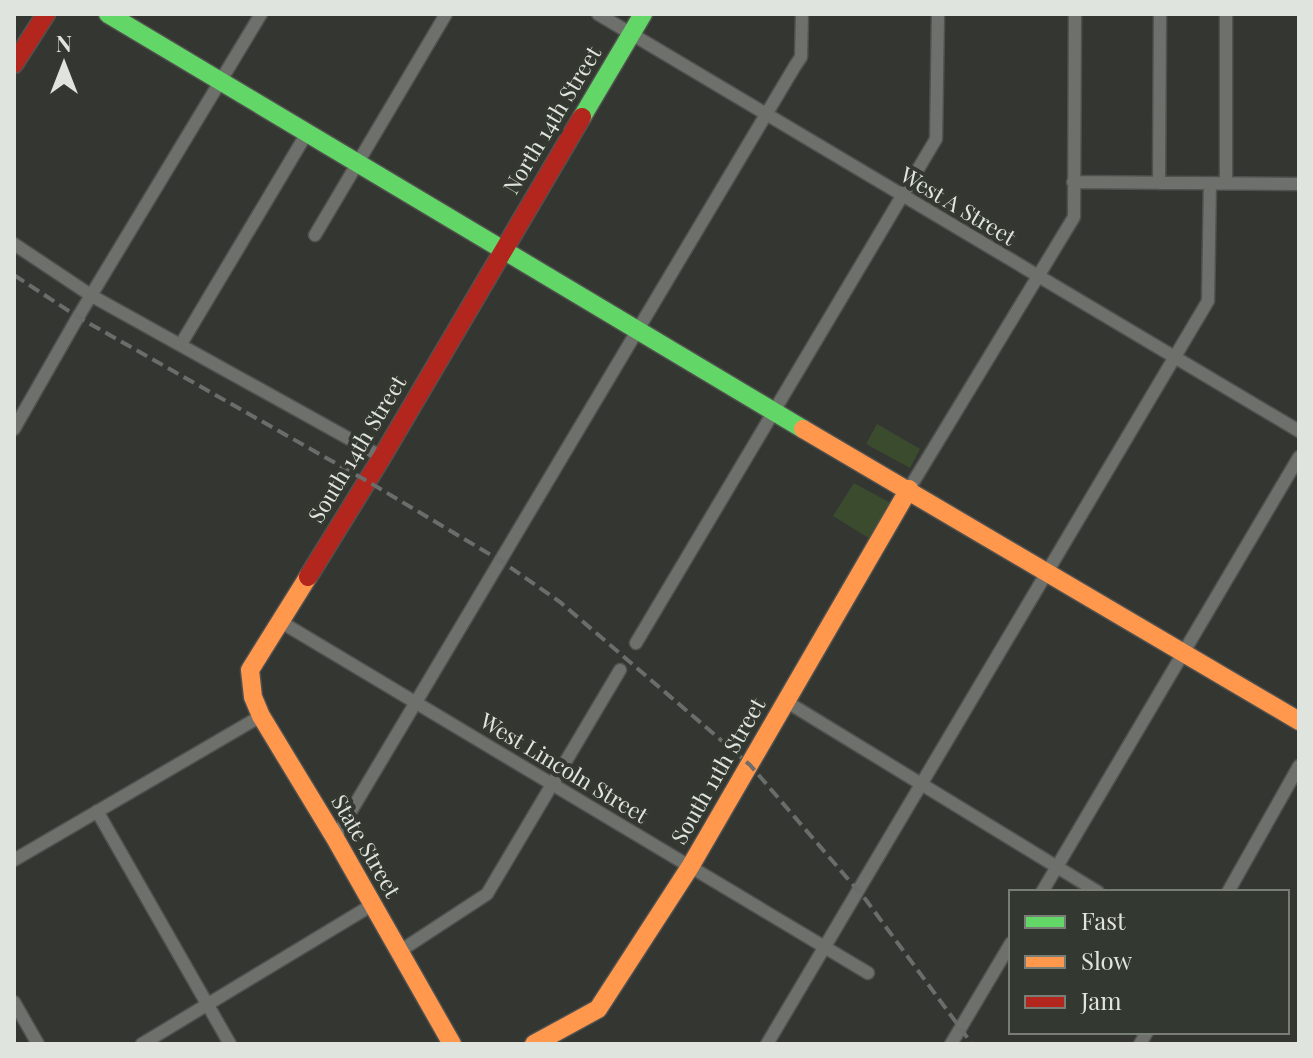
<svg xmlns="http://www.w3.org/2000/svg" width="1313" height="1058" font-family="'Playfair Display',serif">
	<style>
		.green { fill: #3b4b2d }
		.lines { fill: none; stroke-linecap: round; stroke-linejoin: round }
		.street-casing { stroke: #50514e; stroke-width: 15 }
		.fast-casing { stroke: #50514e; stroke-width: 21 }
		.slow-casing { stroke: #50514e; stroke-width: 21 }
		.jam-casing { stroke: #50514e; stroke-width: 21 }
		.street { stroke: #6e706c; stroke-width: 12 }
		.fast { stroke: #63d668; stroke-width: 18 }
		.slow { stroke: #ff974d; stroke-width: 18 }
		.jam { stroke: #b3261e; stroke-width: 18 }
		.rail { stroke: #6b6d6a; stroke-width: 4; stroke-dasharray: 12 6; stroke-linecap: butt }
		.labels { text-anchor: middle; stroke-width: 8; stroke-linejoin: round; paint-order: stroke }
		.street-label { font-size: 22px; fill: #e0e4de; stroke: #333830 }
	</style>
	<rect width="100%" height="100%" fill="#343632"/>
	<path class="green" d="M877,424l43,25 -10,19 -44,-24z
		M854,483l44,24 -26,33 -39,-24z"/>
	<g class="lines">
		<g class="street-casing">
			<path id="street" d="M598,14l701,417
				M1073,182l226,2
				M1159,183l1,-169
				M1226,183v-169
				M315,235l131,-221
				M14,244l78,52 290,161
				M181,344l126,-211
				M14,429l64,-112 183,-303
				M909,489l165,-272 1,-203
				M281,622l587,351
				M636,643l300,-504 2,-125
				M787,702l311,190
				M97,811l133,233
				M335,838l460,-772 6,-9 1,-43
				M14,860l247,-144
				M1042,892l257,-435
				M1228,892l71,-126
				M400,951l87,-57 133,-224
				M14,1002l24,42
				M142,1044l230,-139
				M767,1044l441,-743 2,-118
				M951,1044l60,-101
				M1140,1044l7,-12"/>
		</g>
		<g class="fast-casing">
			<path id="fast" d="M108,14l695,415
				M582,117l61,-103"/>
		</g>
		<g class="slow-casing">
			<path id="slow" d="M803,429l496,292
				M308,577l-58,93 3,27 8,19 74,122 117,206
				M534,1044l64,-35 92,-142 219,-378"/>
		</g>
		<g class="jam-casing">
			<path id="jam" d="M14,64l32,-50
				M308,577l74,-120 200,-340"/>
		</g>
		<use href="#street" class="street"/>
		<use href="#fast" class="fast"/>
		<use href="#slow" class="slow"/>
		<use href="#jam" class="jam"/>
		<path class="rail" d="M14,275l64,42 289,164 134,80 59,41 190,163 116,135 106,144"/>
	</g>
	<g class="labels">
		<g class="street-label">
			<text transform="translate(552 120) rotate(-59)" y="8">North 14th Street</text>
			<text transform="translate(958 206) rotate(31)" y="8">West A Street</text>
			<text transform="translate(357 449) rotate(-59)" y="8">South 14th Street</text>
			<text transform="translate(564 768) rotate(31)" y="8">West Lincoln Street</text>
			<text transform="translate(718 771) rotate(-60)" y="8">South 11th Street</text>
			<text transform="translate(366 846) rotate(60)" y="8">State Street</text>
		</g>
	</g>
	<rect width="1313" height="1058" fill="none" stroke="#e0e4de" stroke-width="32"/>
	<rect x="1009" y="890" width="280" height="144" fill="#333830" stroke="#787d76" stroke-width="2"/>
	<rect x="1025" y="916" width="40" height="12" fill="#63d668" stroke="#787d76" stroke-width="2"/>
	<text x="1081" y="930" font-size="24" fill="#e0e4de">Fast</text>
	<rect x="1025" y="956" width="40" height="12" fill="#ff974d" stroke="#787d76" stroke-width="2"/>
	<text x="1081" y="970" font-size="24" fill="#e0e4de">Slow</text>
	<rect x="1025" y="996" width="40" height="12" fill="#b3261e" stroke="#787d76" stroke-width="2"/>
	<text x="1081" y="1010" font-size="24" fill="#e0e4de">Jam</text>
	<g transform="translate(64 64)" stroke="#333830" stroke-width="6" paint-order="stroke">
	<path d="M0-6L14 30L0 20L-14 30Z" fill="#e0e4de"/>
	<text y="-12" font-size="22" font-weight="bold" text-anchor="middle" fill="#e0e4de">N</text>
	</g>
</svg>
